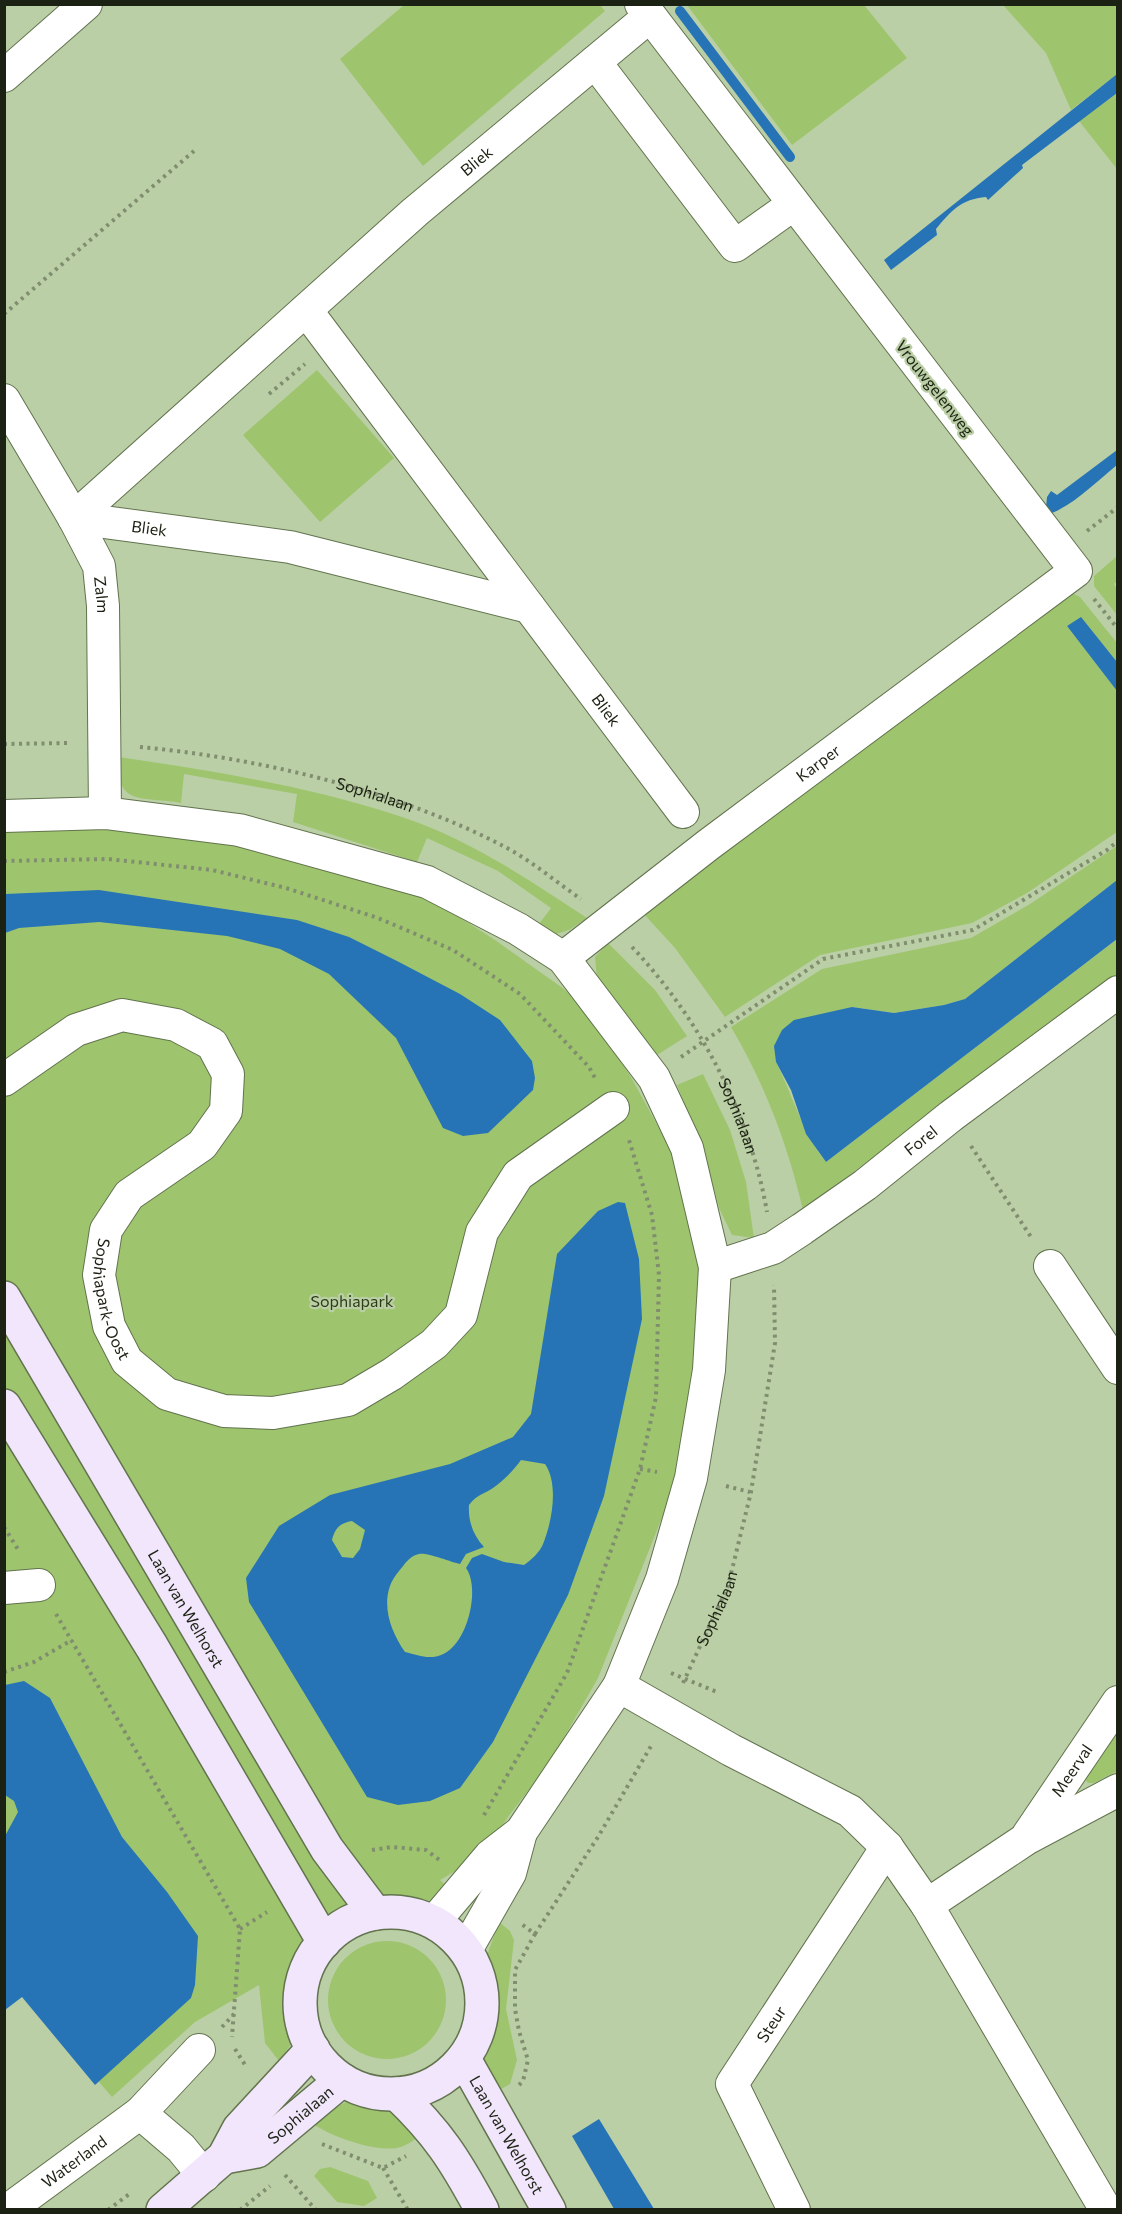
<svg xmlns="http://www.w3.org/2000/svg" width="1122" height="2214" font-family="Commissioner,sans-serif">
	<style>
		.green { fill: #9ec56d }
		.water { fill: #2674b6; fill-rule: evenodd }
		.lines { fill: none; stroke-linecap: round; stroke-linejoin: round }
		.stream { stroke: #2674b6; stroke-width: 10 }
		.street-casing { stroke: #62734e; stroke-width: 34 }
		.secondary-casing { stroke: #62734e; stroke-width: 36 }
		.path { stroke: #808e6f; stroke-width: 4; stroke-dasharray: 3 4.5; stroke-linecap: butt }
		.street { stroke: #fff; stroke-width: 32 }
		.secondary { stroke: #f1e6fb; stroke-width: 33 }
		.labels { text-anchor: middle; stroke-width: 4.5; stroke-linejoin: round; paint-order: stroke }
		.street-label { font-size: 16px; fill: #1c2213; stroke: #bbcfa6 }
		.park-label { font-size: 16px; fill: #2c3c17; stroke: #bbcfa6 }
	</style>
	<rect width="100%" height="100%" fill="#bbcfa6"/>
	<path class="green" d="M600,5l5,6 -182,155 -83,-107 64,-54z
		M687,5h177l43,53 -115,87z
		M1003,5h114v69l-46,36 -25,-57z
		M1117,93v76l-38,-48z
		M317,370l77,88 -74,64 -77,-87z
		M1117,556v25l-3,3 3,5v26l-23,-29v-10z
		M1072,593l8,4 37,46v19l-36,-44 -14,8 50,65v141l-90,61 -55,30 -152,32 -95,62 -50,-69 -32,-35z
		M119,757c94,14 189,29 280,59 68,22 129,63 188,102l-18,12 -19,6 -14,-8 15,-20 -53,-37 -71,-33 -10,24 -124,-40 4,-28 -113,-20 -3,29c-40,-7 -66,4 -62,-46z
		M5,827h95l104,9 208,51 83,53 69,49 28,26 40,64 45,82 26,119 -7,79 -21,126 -77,193 -48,84 -42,55 -25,38 -43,25 10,9 -18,12 -22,-4 -116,68 -5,18 3,51 -2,12 -11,15 -14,-18 -6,-58 -64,37 -83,75 -92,-107 -15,9z
		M1117,846v34l-152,119 -21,6 -50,8 -42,-6 -76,55c17,34 26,70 50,100l291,-223v35l-314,236c-15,-64 -38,-126 -72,-183l91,-58 149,-31 59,-34z
		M608,943l47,47 32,46 -30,19 -60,-76 -2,-22z
		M703,1074l27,56 16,52 8,56 -22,-3 -13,-27 -14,-52 -28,-71z
		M1117,1726v45l-23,12h-6l-4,-5z
		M499,1922l11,9 4,9 -8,69 11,51 -7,24 -21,12 -8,-36 11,-39 2,-18 -1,-17 -7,-28z
		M328 2000a59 59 0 1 1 118 0a59 59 0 1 1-118 0Z
		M346,2102c36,-2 50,12 77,32 -8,5 -16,12 -26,14 -23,4 -68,-12 -87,-26z
		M330,2167l38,14 9,17 -13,8 -27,-4 -23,-26 6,-7z"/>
	<path class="water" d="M1117,74v19l-95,72 1,3 -35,32 -2,-3c-25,2 -35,14 -50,32l1,6 -46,35 -7,-10z
		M1117,450v15c-20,16 -41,38 -65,48l-6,-6 1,-10 4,-6 6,4z
		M1081,617l36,45v29l-50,-65z
		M1117,880v59l-291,223 -20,-28 -15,-44 -15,-28 -2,-16 8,-16 12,-10 58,-13 42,6 50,-8 21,-6z
		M99,890l198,30 52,17 48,24 63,33 40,26 32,41 3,17 -2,12 -45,43 -25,3 -20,-8 -47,-90 -67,-64 -49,-25 -53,-13 -128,-14 -80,6 -14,5v-39z
		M618,1202l7,1 14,56 3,60 -38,177 -36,99 -75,147 -33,46 -30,13 -32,4 -31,-8 -118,-195 -3,-24 33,-52 51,-31 120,-31 63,-27 18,-23 26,-160 41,-43zM521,1460l24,4c14,20 7,58 -2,80 -3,8 -12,16 -19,21l-20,-3 -22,-8 -10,4 -6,10c15,21 1,78 -25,87 -13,5 -23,0 -36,-3 -17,-24 -27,-57 -6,-81 6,-7 10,-15 20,-17 7,-2 32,8 41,10l6,-10 18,-7c-11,-12 -16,-26 -15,-42 8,-11 14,-10 24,-17 9,-6 21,-18 28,-28zM352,1521l13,9 -5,19 -7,9 -11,-1 -10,-17c3,-12 8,-17 20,-19z
		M24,1681l26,17 72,139 45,55 31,44 -3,49 -4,13 -96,87 -73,-88 -17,13v-174l13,-24 -4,-11 -9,-6v-110z
		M599,2119l55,90h-40l-42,-73z"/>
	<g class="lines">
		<path class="stream" d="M680,11l110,146"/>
		<g class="street-casing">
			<g id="street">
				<path d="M595,62l140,184 59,-42"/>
				<path d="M4,76l82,-72"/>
				<path id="s4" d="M306,310l377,502"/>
				<path id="s5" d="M4,400l70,118 25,48 4,40 2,207"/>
				<path id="s6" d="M74,518l341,-306 235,-196"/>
				<path id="s7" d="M74,518l216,29 239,60"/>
				<path d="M4,816l101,-3 134,17 188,52 91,47 45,29 91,120 33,70 28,119 -6,103 -18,108 -29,101 -43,107 -98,146 -31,24 -56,66"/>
				<path id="s8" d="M563,958l145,-113 368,-274 -435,-567"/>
				<path id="s9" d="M4,1080l72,-50 46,-15 54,10 36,19 16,30 -2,37 -24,34 -73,50 -23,35 -7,45 10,51 18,35 40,33 57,17 49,2 75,-13 44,-26 42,-30 27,-29 21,-83 36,-57 95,-67"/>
				<path d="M1050,1266l68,102"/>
				<path id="s10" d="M715,1267l58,-19 29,-19 63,-44 86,-69 167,-124"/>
				<path d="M4,1588l35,-3"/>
				<path d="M619,1686l112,64 119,61 37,36 40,58 179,305"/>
				<path id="s11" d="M1028,1835l90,-133"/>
				<path d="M927,1905l99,-66 92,-49"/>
				<path d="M466,1950l44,-77 11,-41"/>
				<path d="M140,2113l41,35 23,28"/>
				<path id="s12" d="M8,2210l132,-97 59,-63"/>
				<path id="s13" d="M794,2210l-62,-126 155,-237"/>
			</g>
		</g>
		<g class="secondary-casing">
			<g id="secondary">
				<path id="s14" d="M4,1298l323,551 48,64"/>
				<path d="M4,1406l148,241 172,295"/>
				<circle cx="391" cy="2003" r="91"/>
				<path id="s15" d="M464,2059l85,151"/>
				<path d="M397,2094c41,39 58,66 85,116"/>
				<path id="s16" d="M224,2157l33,-6 85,-71"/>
				<path d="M163,2210l61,-53 15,-28 74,-80"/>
			</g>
		</g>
		<g class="path">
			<path d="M4,314l190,-163"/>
			<path d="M269,394l36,-30"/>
			<path d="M1087,531l31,-24"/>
			<path d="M1094,599l24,30"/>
			<path d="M4,744l66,-1"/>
			<path id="s1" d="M140,747c119,11 259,44 365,100 27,14 51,35 76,52"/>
			<path d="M4,861l104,-2 104,11 74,18 92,30 75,32 67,44 69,73 6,11"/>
			<path id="s2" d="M632,947c68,72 118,167 135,265"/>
			<path d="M681,1057l142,-98 150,-29 134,-80 11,-9"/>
			<path d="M971,1146l60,91"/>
			<path d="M640,1469l17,3"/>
			<path d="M726,1486l24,6"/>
			<path d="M4,1527l15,24"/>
			<path d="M56,1614l184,315 -8,108"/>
			<path d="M4,1672l30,-10 38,-22"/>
			<path d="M671,1673l46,19"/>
			<path id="s3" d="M683,1683l45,-97 23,-94 24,-149 -1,-58"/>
			<path d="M484,1815l83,-142 73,-204 16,-72 3,-122 -7,-60 -23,-75"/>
			<path d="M372,1850l20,-3 34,3 15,11"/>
			<path d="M240,1929l27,-17"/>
			<path d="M535,1934l63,-97 53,-91"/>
			<path d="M222,2027l13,-14"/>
			<path d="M235,2049l12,19"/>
			<path d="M519,2085l4,-4 5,-21 -9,-29 -4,-22v-39l20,-36 -15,-11"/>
			<path d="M322,2144l61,24 23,-12"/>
			<path d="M383,2168l25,42"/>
			<path d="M285,2175l31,35"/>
			<path d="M108,2210l24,-18"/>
			<path d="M240,2210l30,-24"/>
		</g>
		<use href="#street" class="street"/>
		<use href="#secondary" class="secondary"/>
	</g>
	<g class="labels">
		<g class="street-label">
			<text dy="6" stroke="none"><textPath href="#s6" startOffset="538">Bliek</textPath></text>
			<text transform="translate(935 388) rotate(52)" y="6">Vrouwgelenweg</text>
			<text dy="6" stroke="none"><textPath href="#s7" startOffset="76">Bliek</textPath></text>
			<text dy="6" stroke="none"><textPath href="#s5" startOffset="220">Zalm</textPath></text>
			<text dy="6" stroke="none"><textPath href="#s4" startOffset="500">Bliek</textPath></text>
			<text dy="6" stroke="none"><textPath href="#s8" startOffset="321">Karper</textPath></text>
			<text dy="6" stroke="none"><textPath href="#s1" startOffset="240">Sophialaan</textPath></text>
			<text dy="6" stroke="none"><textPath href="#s2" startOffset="201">Sophialaan</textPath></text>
			<text dy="6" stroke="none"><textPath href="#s10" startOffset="244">Forel</textPath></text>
			<text dy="6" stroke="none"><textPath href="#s9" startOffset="546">Sophiapark-Oost</textPath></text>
			<text dy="6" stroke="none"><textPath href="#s3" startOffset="82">Sophialaan</textPath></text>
			<text dy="6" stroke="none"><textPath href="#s14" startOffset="360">Laan van Welhorst</textPath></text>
			<text dy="6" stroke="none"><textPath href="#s11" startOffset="78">Meerval</textPath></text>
			<text dy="6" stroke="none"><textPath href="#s13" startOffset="212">Steur</textPath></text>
			<text dy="6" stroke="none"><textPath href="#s16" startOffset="90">Sophialaan</textPath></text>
			<text dy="6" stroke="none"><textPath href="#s15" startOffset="87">Laan van Welhorst</textPath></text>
			<text dy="6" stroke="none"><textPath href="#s12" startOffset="82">Waterland</textPath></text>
		</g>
		<g class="park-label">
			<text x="352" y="1307">Sophiapark</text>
		</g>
	</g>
	<rect width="1122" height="2214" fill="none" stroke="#1c2213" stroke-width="12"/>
</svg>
